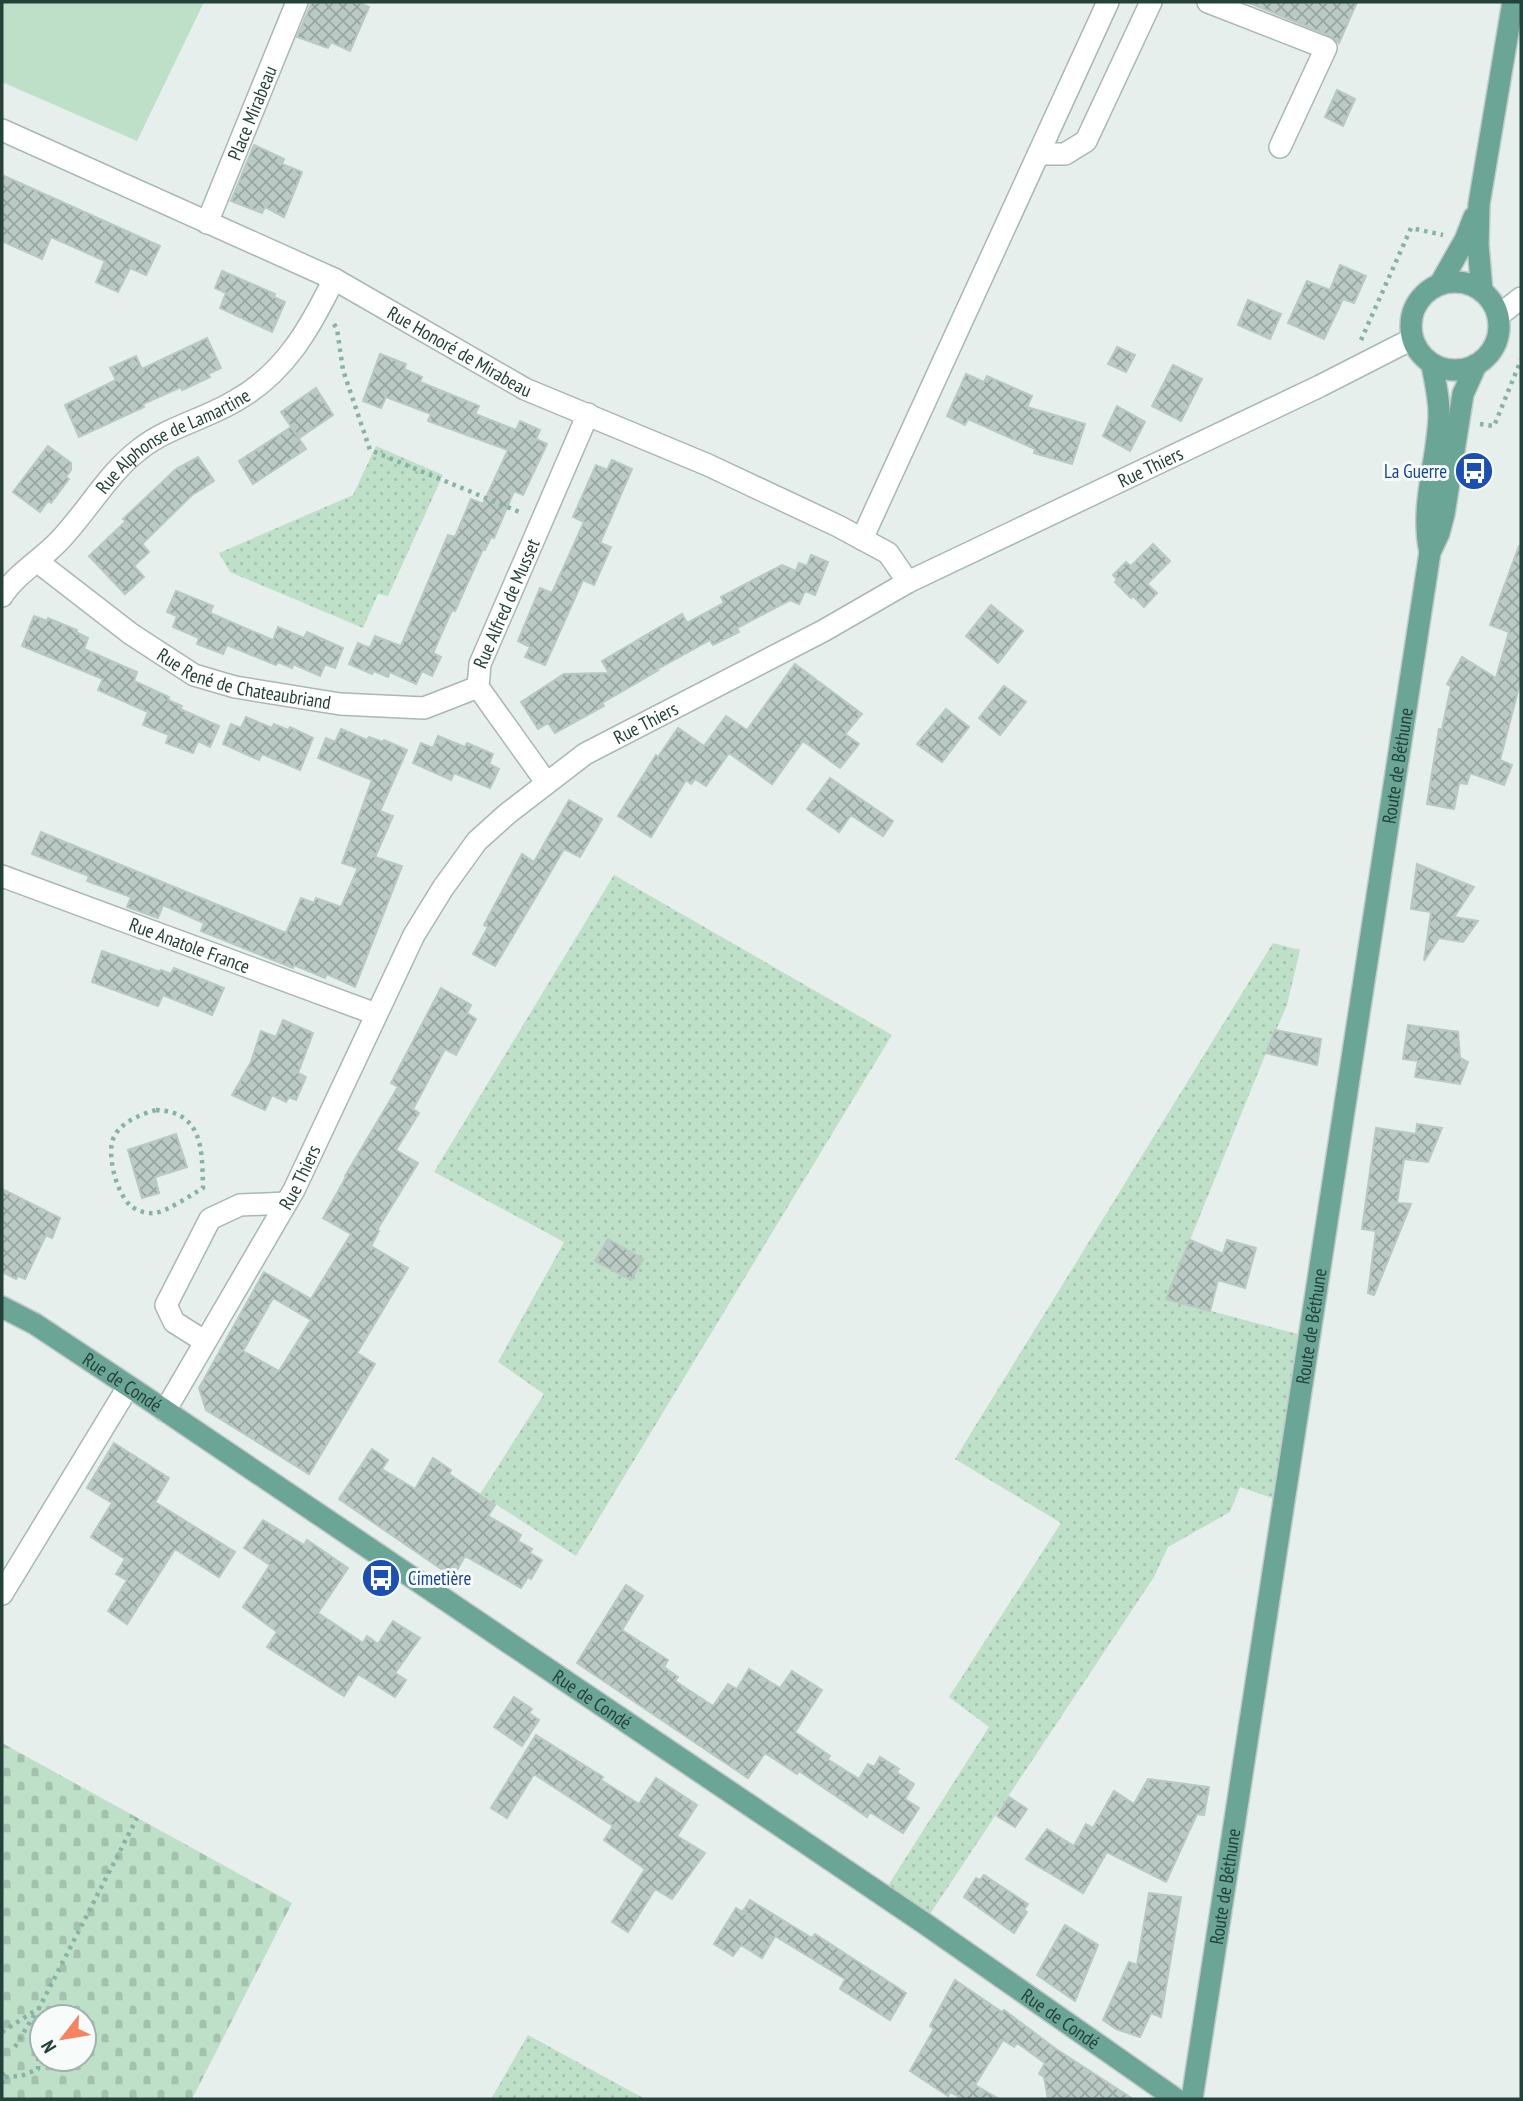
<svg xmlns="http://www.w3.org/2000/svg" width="1523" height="2101" font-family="'PT Sans Narrow',sans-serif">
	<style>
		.grass { fill: url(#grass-dots) }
		.cemetery { fill: url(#cemetery-stones); fill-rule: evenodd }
		.garden { fill: #bfe0c8 }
		.building { fill: url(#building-cross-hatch); stroke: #b8c9c2; stroke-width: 2; fill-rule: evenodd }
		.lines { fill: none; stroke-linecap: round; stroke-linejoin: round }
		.minor-casing { stroke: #a8b8b2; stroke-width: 24 }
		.major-casing { stroke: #c2cac8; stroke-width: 24 }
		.path { stroke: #86b3a5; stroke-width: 4.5; stroke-dasharray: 3.5 5; stroke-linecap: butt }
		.minor { stroke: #fff; stroke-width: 21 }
		.major { stroke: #6aa596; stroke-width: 21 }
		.labels { text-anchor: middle; stroke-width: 6; stroke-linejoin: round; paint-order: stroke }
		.street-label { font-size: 19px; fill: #24423a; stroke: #f7fbf9 }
		.transit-label { font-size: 19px; fill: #164399; stroke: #f7fbf9; text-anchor: end }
	</style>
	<defs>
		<pattern id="grass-dots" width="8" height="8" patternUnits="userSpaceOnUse" patternTransform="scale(1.75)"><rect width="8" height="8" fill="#bfe0c8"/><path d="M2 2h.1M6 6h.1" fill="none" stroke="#a4c1ad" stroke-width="1.8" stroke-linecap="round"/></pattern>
		<pattern id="cemetery-stones" width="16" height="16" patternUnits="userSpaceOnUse" patternTransform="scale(1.75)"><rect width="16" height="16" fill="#bfe0c8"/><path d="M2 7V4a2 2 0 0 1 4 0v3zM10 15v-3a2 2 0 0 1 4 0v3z" fill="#a4c1ad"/></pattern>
		<pattern id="building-cross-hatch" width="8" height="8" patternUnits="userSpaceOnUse" patternTransform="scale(1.75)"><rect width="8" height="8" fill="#bbcac4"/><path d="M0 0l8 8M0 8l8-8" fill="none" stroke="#98a6a0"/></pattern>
	</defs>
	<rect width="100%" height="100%" fill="#e6efeb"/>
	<path class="grass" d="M376,446l67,29 -55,121 -10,-2 -15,34 -133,-56 -11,-19 134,-58z
		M614,875l278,160 -316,521 -96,-62 64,-100 -46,-32 66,-120 -130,-70z
		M1273,943l27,7 -13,55 -21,48 -100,246 143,38 -25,165 -44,-15 -10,25 -62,35 -14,30 -230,346 -42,-28 107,-168 -40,-30 112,-174 -106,-64z
		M528,2035l117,64h-154z"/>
	<path class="cemetery" d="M2,1743l290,160 -100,196h-190zM42,2017h42v42h-42z"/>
	<path class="garden" d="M2,2h202l-67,139 -135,-59z"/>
	<path class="building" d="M312,2h45l12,5 -19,44 -19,-9 -3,6 -31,-11z
		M1247,2h110l-18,41 -8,-7z
		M1337,90l18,9 -12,27 -18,-9z
		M254,145l30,14 -2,5 20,8 -18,45 -19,-10 -3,6 -31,-12z
		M2,175l158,71 -14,29 -16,-7 -12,24 -22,-10 9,-21 -54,-24 -9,22 -40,-18z
		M1340,265l26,11 -12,27 -11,-4 -19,40 -36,-16 19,-42 23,9z
		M222,271l53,23 -1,3 11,5 -13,30 -52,-24 6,-15 -11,-5z
		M1248,300l33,14 -11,25 -32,-14z
		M207,338l14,30 -13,6 2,3 -28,13 -1,-3 -38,17 1,3 -65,30 -14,-32 51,-25 -6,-12 26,-12 6,13z
		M1117,347l18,8 -9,17 -18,-8z
		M380,354l26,10 -2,5 18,8 -2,5 59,24 -4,8 41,16 4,-9 20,9 -4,9 11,5 -24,51 -9,-4 -20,47 -3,-1 -6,13 -2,-1 -28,62 -3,-1 -19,43 8,4 -9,19 -10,-5 -6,13 -26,-12 -2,5 -14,-6 -2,3 -23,-10 9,-21 12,5 5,-12 26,10 47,-111 7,2 16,-38 12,5 25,-54 -80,-29 3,-7 -45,-17 -5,11 -18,-7z
		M1173,365l29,14 -21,42 -29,-15z
		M966,374l18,8 3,-6 45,20 -5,11 58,17 -13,40 -38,-11 1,-4 -67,-30 -3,6 -18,-9z
		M316,388l17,27 -34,23 -18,-26z
		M1117,406l28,16 -15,29 -27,-15z
		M291,427l15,22 -53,35 -14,-23z
		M48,446l23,17v7l-5,7 3,2 -18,24 -3,-2 -8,11 -27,-20z
		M198,457l16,24 -22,14 -50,49 7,8 -15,14 10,11 -19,17 -36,-38 37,-35 -3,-2 53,-50z
		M612,460l20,9 -32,74 11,4 -17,38 -11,-5 -38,85 -20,-8 5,-10 -12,-6 22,-53 12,5 32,-71 -11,-5 23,-52 11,5z
		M1153,544l17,17 -23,23 10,9 -13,14 -11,-11 -2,2 -16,-16 2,-3 -4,-4 13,-13 5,4z
		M1519,546l2,1v132l-21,81 12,5 -8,20 -34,-12 -3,11 -8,-1 -5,26 -27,-5 12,-75h3l9,-43 -4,-2 15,-27 34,21 13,-46 -19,-7z
		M811,555l17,7 -13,33 -10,-4 -6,13 -9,-4 -53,28 2,4 -26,13 -3,-5 -56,31h3l-55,32 2,3 -49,27 -7,-10 -10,6 -17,-27 43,-28 45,-1 -7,-12 80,-47 5,9 37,-20 -3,-6 61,-32 14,6 3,-8 8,3z
		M176,591l37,15 -3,7 63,27 5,-13 26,11 3,-6 36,16 -8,20 -10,-4 -5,12 -27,-12 -1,4 -14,-6 -2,3 -49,-20 -4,9 -26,-10 2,-6 -26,-11 4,-11 -10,-4z
		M991,605l32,26 -25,32 -32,-27z
		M34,616l13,5 1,-3 29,12 -1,2 12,6 -4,11 53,23 -3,9 35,16 -1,3 14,6 -2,3 39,17 -9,21 -12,-6 -5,12 -27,-10 3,-8 -26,-10 5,-13 -50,-22 5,-11 -81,-33z
		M795,664l67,50 -17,20 14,10 -19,24 -37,-27 -31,43 -43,-31 -23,33 -11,-7 -4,5 -5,-4 -35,57 -33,-21 38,-61 2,2 20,-29 26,18 22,-30 21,14z
		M1004,686l22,16 -26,33 -21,-17z
		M946,709l23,18 -27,35 -25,-18z
		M246,717l26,11 2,-4 14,6 2,-3 23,11 -13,32 -38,-16 -3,6 -36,-16 8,-20 10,4z
		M341,729l26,11 2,-3 14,5 1,-2 23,10 -27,61 13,5 -18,41 27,9 -47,121 -28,-13 -2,4 -31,-13 -1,3 -92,-37 3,-8 -41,-18 -5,13 -31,-11 4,-10 -44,-16 2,-5 -57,-22 9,-22 245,101 15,-35 13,5 2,-5 25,9 17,-39 -16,-5 30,-83 -54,-22 8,-20 9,4z
		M438,736l27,11 2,-4 26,11 -4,10 10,5 -9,19 -36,-15 -3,7 -38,-17 8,-20 12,5z
		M830,778l63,43 -10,15 -32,-21 -12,17 -32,-23z
		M569,800l33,19 -22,38 -16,-8 -69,117 -22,-12 15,-27 -4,-2 38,-71 12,8z
		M1417,864l57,23 -20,30 24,4 -15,21 -24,-4 -15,23 7,-49 -20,-3z
		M102,951l58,21 1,-2 10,4 3,-6 50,20 -12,27 -49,-20 -5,11 -66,-24z
		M441,988l30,17 -4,8 9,6 -20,36 -11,-6 -32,60 6,4 -23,37 22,13 -41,67 2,1 -8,15 37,22 -51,85 18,11 -66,110 -103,-64 -7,-22 65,-116 47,27 40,-65 -28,-16 23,-41 -1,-1 53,-89 -7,-4zM273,1298l38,22 -32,51 -36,-20z
		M283,1020l30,13 -15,40 8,4 -10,23 -7,-3 -3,5 -14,-7 -7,15 -33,-15 19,-33 10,-31 15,6z
		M1408,1025l50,7 2,26 8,4 -8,22 -45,-7 3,-16 -15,-2z
		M1275,1030l46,9 -4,26 -51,-12z
		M1417,1124l25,4 -14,34 -24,-3 -7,44 14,1 -37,91 -6,-2 8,-62 -14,-2 14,-101 40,6z
		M176,1134l11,33 -32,10 4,16 -17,5 -14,-48z
		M2,1189l58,29 -8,20 -6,-3 -21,44 -7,-3 -2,3 -14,-7z
		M608,1239l35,20 -12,21 -36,-19z
		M1190,1240l33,14 4,-14 29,8 -11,40 -27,-8 -8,31 -44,-12z
		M114,1443l55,35 -14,24 80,50 -16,25 -44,-28 -48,75 -19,-13 19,-31 -11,-6 9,-15 -34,-22 21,-34 -25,-15z
		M372,1449l16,11 -6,9 33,20 18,-31 18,12 -2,4 46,31 -7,11 33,19 -3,6 14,8 -2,4 12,7 -11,19 -3,-2 -7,11 -56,-32 -12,21 -114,-78z
		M263,1520l41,25 3,-5 41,28 -30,45 45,30 4,-7 11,8 15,-23 27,17 -25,35 11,7 -11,17 -37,-23 -14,22 -77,-49 10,-15 -34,-25 27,-42 -26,-17z
		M626,1585l17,11 -21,34 46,30 -4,7 14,10 -3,4 38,25 15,-22 9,5 12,-20 31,19 12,-17 30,19 -27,42 35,24 -3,3 32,20 9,-15 6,3 6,-10 19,12 -3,3 18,12 -9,15 14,9 -16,25 -33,-21 -3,5 -68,-46 -2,3 -32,-21 -17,25 -171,-115z
		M514,1697l18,12 -3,4 10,7 -17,26 -28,-19z
		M536,1735l67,42 -2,3 38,24 17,-26 41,27 -20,31 28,17 -33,46 -17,-10 -27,43 -16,-10 33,-53 -41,-29 9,-14 -79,-52 -27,44 -16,-10z
		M1148,1779l61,8 -5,28 -7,-1 -31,68 -59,-30 -24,41 -57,-34 21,-30 27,17 12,-22 7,4 21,-37 20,13z
		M1009,1797l18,12 -12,18 -18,-11z
		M984,1875l44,29 -4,6 3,2 -13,21 -50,-36 12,-19 4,2z
		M1149,1893l32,4 -20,120 -10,-4 -11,24 -24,-8 -13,-9 26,-58 8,3z
		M750,1900l62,38 3,-4 91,59 -16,27 -50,-31 5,-10 -70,-43 -13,22 -21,-13 -8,11 -19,-12 22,-36 15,9 -8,-6z
		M1065,1925l33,20 -23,56 -38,-26z
		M955,1980l47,32 2,-2 52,39 77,50h-85l-4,-22 -5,-3 6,-11 -28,-20 -3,4 -11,-7 -28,45 24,14h-36l-13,-7 -2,4 -38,-25 24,-42 -4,-3z"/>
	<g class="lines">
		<g class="minor-casing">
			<g id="minor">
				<path d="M1208,2l118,46 -46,99"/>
				<path id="s1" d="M2,130l332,149 191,110 183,76 130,61 50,27 20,29"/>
				<path d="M1039,154h26l21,-13 65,-139"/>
				<path id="s2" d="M207,223l90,-221"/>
				<path d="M1498,316l23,-18"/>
				<path d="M862,539l246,-537"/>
				<path id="s3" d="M38,562l93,72 63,41 41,12 105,17 84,4 54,-21"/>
				<path id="s4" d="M2,596c14,-22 39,-36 57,-55 28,-29 49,-68 81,-92 28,-22 65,-30 95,-48 50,-28 75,-73 99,-122"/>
				<path id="s5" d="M546,782l-68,-95 2,-23 108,-250"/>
				<path id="s6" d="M2,876l374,138"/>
				<path d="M204,1341l-30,-19 -8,-17 44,-86 30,-14 46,-2"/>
				<path id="s7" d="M165,1411l129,-221 120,-255 29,-47 34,-47 30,-27 78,-60 238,-123 85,-49 412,-196 92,-47"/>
				<path d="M2,1594l126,-207"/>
			</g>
		</g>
		<g class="major-casing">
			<g id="major">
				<circle cx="1455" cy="326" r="44"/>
				<path d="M1440,284l25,-44 9,-23"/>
				<path d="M1482,291l-4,-46 1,-41 34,-202"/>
				<path d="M1430,552c-10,-45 7,-89 9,-134 1,-18 -4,-36 -7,-53"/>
				<path id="s8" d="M2,1307l33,17 107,71 782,528 252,176"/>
				<path id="s9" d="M1192,2099l238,-1547 9,-19 5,-19 19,-120 13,-29"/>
			</g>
		</g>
		<path class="path" d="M334,324l3,5 6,41 27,80 152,63
			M1361,340l50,-112 32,7
			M1480,424l14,2 27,-66
			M156,1110c48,2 46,41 47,78 -12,7 -35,23 -48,25 -8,1 -19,-2 -25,-8 -14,-12 -25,-55 -15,-70 8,-14 27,-21 41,-25z
			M2,2032l37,-24 98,-190
			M15,2047l21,-35
			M2,2073l3,4 -3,6
			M5,2077l16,-1 17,-7 1,-61"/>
		<use href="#minor" class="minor"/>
		<use href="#major" class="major"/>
	</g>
	<defs>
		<g id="bus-disc" transform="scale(2.0125)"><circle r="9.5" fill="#1a4fb4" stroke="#f7fbf9"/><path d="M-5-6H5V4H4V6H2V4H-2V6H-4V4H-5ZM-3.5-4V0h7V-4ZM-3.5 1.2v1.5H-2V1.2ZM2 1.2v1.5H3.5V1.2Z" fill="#fff"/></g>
	</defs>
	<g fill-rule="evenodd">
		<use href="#bus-disc" x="1474" y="471"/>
		<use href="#bus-disc" x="381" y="1578"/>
	</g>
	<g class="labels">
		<g class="street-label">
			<text dy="7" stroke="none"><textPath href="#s2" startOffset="119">Place Mirabeau</textPath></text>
			<text dy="7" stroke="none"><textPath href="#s1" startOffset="509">Rue Honoré de Mirabeau</textPath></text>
			<text dy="7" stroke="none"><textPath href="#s4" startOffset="234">Rue Alphonse de Lamartine</textPath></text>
			<text dy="7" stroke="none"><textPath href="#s7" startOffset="1424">Rue Thiers</textPath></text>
			<text dy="7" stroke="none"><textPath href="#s5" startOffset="206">Rue Alfred de Musset</textPath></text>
			<text dy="7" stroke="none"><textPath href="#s3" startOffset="242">Rue René de Chateaubriand</textPath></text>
			<text dy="7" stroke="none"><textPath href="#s7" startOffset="858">Rue Thiers</textPath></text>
			<text dy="7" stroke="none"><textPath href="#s9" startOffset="1349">Route de Béthune</textPath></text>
			<text dy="7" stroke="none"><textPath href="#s6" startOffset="200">Rue Anatole France</textPath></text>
			<text dy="7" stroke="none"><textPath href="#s7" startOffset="270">Rue Thiers</textPath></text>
			<text dy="7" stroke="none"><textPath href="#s9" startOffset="782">Route de Béthune</textPath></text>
			<text dy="7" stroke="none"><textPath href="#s8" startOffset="142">Rue de Condé</textPath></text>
			<text dy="7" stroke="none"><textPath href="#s8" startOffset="709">Rue de Condé</textPath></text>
			<text dy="7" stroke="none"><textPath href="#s9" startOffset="215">Route de Béthune</textPath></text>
			<text dy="7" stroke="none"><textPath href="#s8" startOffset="1276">Rue de Condé</textPath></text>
		</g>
		<g class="transit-label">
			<text x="1447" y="478">La Guerre</text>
			<text x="408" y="1585" text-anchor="start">Cimetière</text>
		</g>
	</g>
	<rect width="1523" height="2101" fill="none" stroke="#24423a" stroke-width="7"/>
	<g transform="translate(63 2038) rotate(239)"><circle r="33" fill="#f7fbf9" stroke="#a3b1ad" stroke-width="2"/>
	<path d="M0-5L12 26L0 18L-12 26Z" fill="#f4845f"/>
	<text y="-10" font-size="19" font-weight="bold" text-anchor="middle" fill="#24423a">N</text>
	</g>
</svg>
